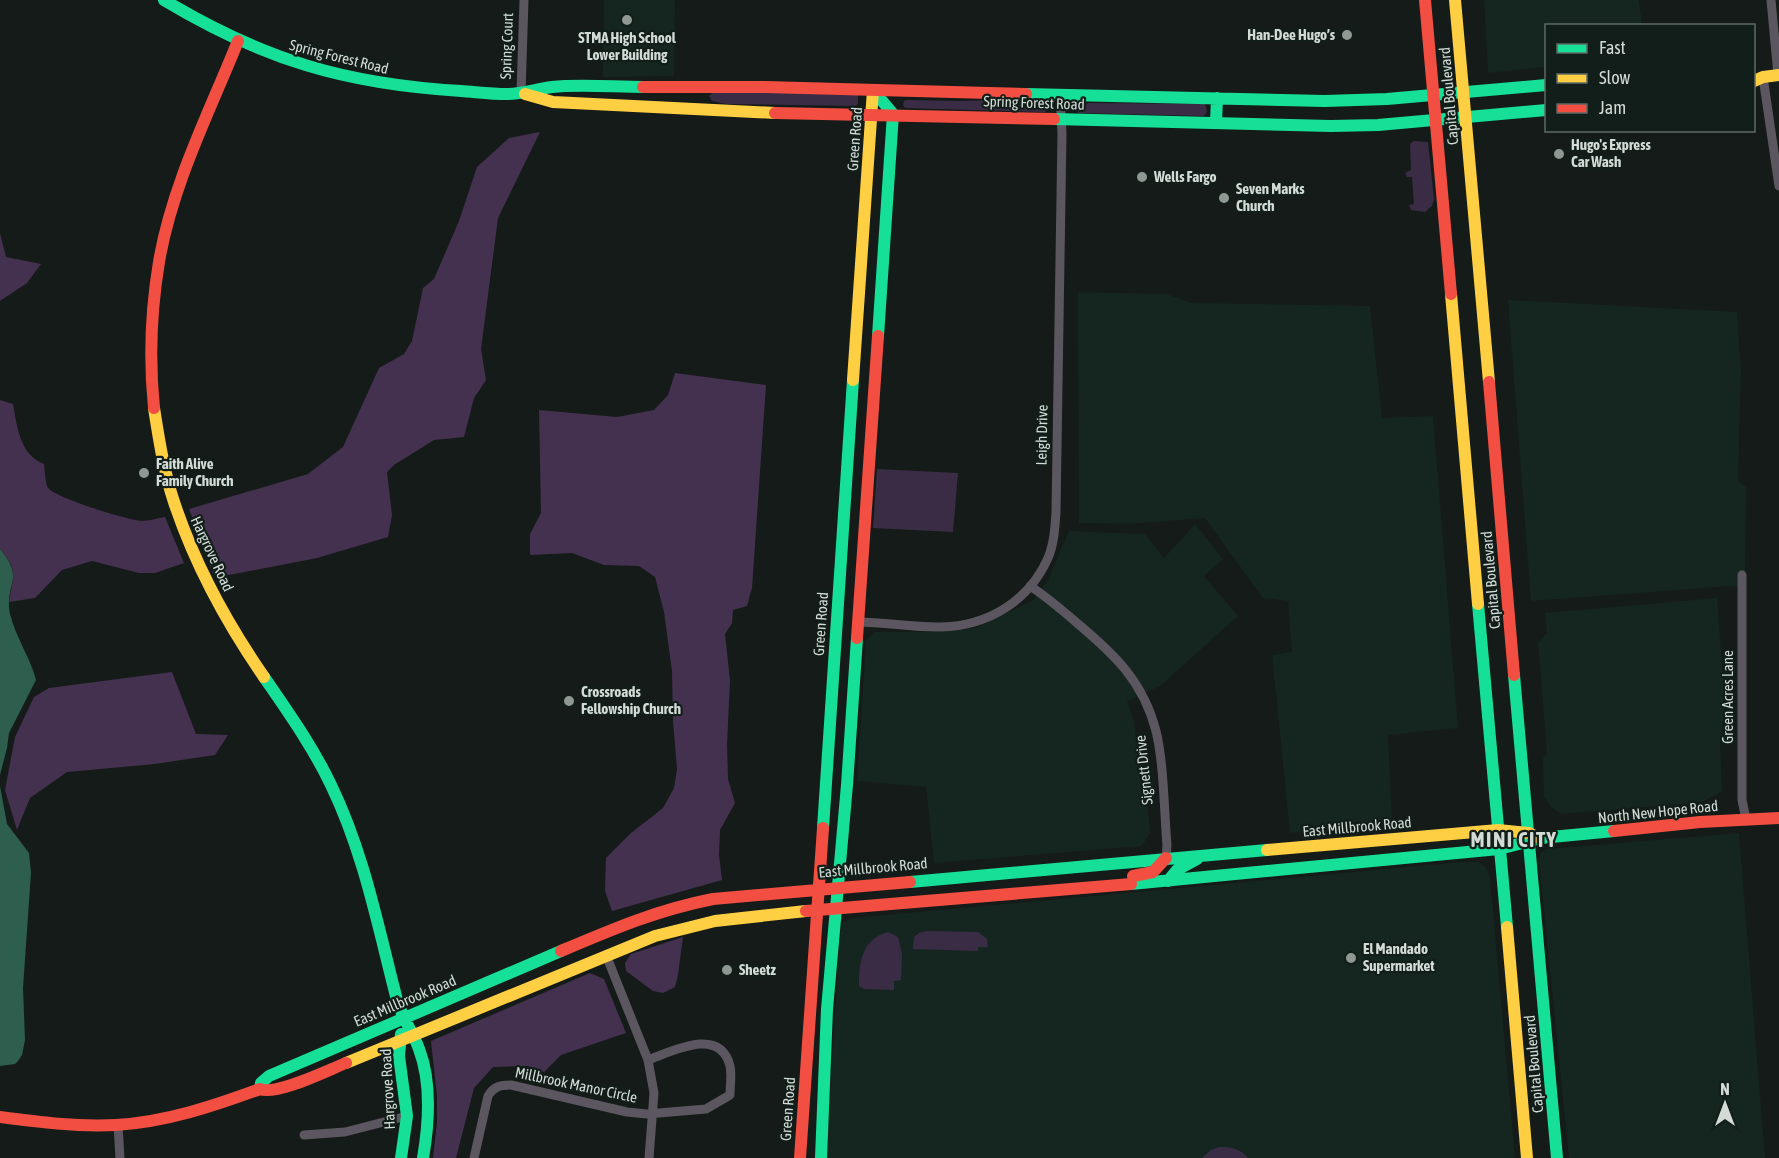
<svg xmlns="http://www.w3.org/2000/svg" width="1779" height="1158" font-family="'Asap Condensed',sans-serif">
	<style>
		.built { fill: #14261f }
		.green { fill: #3b2c45 }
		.forest { fill: #44314f }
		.water { fill: #2e5e4e }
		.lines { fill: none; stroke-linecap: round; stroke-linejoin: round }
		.street { stroke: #5b565f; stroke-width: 9 }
		.fast { stroke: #16e098; stroke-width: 12 }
		.slow { stroke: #ffcf43; stroke-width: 12 }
		.jam { stroke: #f24e42; stroke-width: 12 }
		.poi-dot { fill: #909894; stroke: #121e19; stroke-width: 2 }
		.labels { text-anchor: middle; stroke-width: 4.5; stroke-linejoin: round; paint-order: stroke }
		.poi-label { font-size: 15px; font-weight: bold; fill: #d3dbd7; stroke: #121e19; text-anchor: start }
		.street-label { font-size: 15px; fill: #d3dbd7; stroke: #121e19 }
		.district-label { font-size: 21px; font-weight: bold; letter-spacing: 1.5px; fill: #d3dbd7; stroke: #121e19 }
	</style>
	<rect width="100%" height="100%" fill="#151b18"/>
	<path class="built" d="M604,0h71l-1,76 -71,1z
		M1484,0h155l3,25 -96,1v41l-58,6z
		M1078,292l89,2 24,9 179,3 12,112 51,-2 25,312 -70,7 4,87 -102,11 -18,-178 20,-3 -4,-51 -25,-3 -58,-80 -76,6 -50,-1z
		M1508,300l229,12 4,59 -3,110 8,6 -1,98 -214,16z
		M1195,524l28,35 -19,17 34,40 -78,70 -33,15 7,20 6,52 5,1 5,59 -8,13 -208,17 -8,-76 -69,-6 9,-140 8,-9h59l43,-4 56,-27 16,-21 21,-49 76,3 19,24z
		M1717,598l8,107 -5,39 2,47 -18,10 -11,2 -132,11 -10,-7 -7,-10 -1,-39 4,-5 -9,-110 9,-10 -2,-20z
		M1739,833l26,325h-196l-30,-297 1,-8 7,-4z
		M1462,862h17l7,6 4,8 25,282h-689l14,-224 3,-12 10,-4z"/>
	<path class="green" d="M733,91l125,4v8l-2,3 -130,-2 -14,-3 -3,-5 4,-4z
		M1042,99l8,2 -2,9 -4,2 -139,-4 -2,-3 1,-4 3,-1 52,1z
		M1089,103l116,1 2,8 -3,4 -126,-3 -1,-7z
		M1414,141l14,1 6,57 -2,7 -7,6 -14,-2 -2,-5 5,-1 -2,-27h-5l-2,-4 6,-3 -1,-26z
		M877,469l81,4 -5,59 -80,-4z
		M927,931l51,1 9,7 1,8h-10v4l-65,-2 1,-12 5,-4z
		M888,932l10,5 4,17 -1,26 -7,1v9l-30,-1 -5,-3c0,-24 3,-47 29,-54z
		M1219,1147c11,0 21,1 29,11h-46l9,-8z"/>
	<path class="forest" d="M540,132l-42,86 -17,131 5,31 -12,18 -10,39 -30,3 -40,25 -7,7 5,43 -4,22 -71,21 -88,17 -16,-2 -24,-64 119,-35 35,-27 36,-79 25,-14 8,-13 11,-53 11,-9 25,-58 18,-54 32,-29z
		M0,233l6,24 35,7 -14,19 -27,18z
		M675,373l91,12 -14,203 -5,18 -14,4 -1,13 -7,11 5,46 -3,65 1,34 7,24 -15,27 -1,25 3,25 -110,31 -7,-20 1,-33 25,-25 32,-25 11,-20 3,-19 -4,-48 -1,-50 -8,-59 -9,-35 -16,-11 -35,-1 -32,-12 -42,2v-21l11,-21 -2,-103 78,7 37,-7 14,-15z
		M0,400l13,4c4,23 7,51 31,60 1,7 1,18 4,24 8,10 79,32 94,33 7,0 16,-3 23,-4l19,46 -29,10h-16l-47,-12 -30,9 -27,28 -26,4c4,-26 10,-31 -9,-53z
		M172,672l24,62 32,1 -13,20 -60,9 -88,8 -37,26 -13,32 -12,-40 10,-53 19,-40 15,-9z
		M683,937l-5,38 -3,12 -12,6 -10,-2 -27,-20 -1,-8 6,-9z
		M590,973l14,6 22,54 -65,22 -17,17 -17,-6 -34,1 -19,21 -18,70h-23l4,-36v-26l-6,-55z"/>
	<path class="water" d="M0,549c26,31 4,34 10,65 6,24 20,43 26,66l-27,53 -2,15 -7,27z
		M0,786l7,38 22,29 2,20 -8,115 2,52 -3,15 -4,6 -3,3 -15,2z"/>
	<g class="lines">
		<path class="street" d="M1771,0l7,75
			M1763,77l16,109
			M521,93l3,-93
			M1742,575v225l4,19
			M1030,586c17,11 32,24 47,37 38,32 66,58 79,108 8,33 8,79 11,114l-1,13
			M858,622c28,0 56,6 83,5 47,-1 88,-26 107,-69 6,-14 7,-30 8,-46l6,-379 -2,-39
			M606,955l42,105 6,33 -5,65
			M118,1125l2,33
			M304,1135l41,-3 62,-16
			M474,1158l14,-62c6,-10 13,-11 23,-11l116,27 20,2 59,-5 24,-14c0,-9 2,-21 0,-29 -10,-40 -57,-15 -82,-6"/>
		<path class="fast" d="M164,0c100,60 181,84 297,91 15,1 30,3 46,3 15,0 29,-5 45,-7 27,-3 63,0 91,0
			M873,90l20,24 -15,222
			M1026,94l299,7 62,-2 159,-14
			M1054,119l277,7 47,-1 168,-15
			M1216,123l1,-25
			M1478,604l29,323
			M1514,675l43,483
			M264,677c24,35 49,70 67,108 33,68 47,142 66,215 5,18 16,32 22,49 13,34 10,74 4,109
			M823,828l30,-448
			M1168,881l9,-11 20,-11
			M910,882l357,-32
			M1131,884l368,-35 42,-11 73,-7
			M401,1034l-2,22 8,60 -6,42
			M260,1089l1,-6 8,-7 292,-125
			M821,1158l6,-149 20,-224 10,-147"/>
		<path class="slow" d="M1455,0l34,382
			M1754,81l9,-4 16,-2
			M525,94l28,8 222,11
			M1451,294l27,310
			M853,380l20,-290
			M154,408c5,32 10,64 20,94 21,63 52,120 90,175
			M1267,850l231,-20 31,3 8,4
			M1507,927l20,231
			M346,1063l309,-127 60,-15 91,-10"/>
		<path class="jam" d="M1425,0l26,294
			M643,87h122l261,7
			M775,113l279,6
			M1489,382l25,293
			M154,408c-5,-49 -3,-98 5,-146 13,-77 50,-149 79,-221
			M857,638l21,-302
			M1614,831l86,-9 79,-4
			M1133,876l20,-4 13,-14
			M806,911l325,-27
			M561,951c52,-22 96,-41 152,-52l197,-17
			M0,1117c38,5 77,10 116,8 50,-3 98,-19 144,-36 16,7 68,-19 86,-26
			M800,1158l23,-330"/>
	</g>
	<g class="poi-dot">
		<circle cx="627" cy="20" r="6"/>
		<circle cx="1347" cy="35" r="6"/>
		<circle cx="1559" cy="154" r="6"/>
		<circle cx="1142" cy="177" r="6"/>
		<circle cx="1224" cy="198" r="6"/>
		<circle cx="144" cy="473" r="6"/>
		<circle cx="569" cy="701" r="6"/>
		<circle cx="1351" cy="958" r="6"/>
		<circle cx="727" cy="970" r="6"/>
	</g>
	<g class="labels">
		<g class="poi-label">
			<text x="1335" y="40" text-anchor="end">Han-Dee Hugo’s</text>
			<text x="627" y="43" text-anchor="middle">STMA High School<tspan x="627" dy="17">Lower Building</tspan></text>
			<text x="1571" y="150">Hugo's Express<tspan x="1571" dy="17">Car Wash</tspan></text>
			<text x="1154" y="182">Wells Fargo</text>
			<text x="1236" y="194">Seven Marks<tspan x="1236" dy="17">Church</tspan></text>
			<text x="156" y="469">Faith Alive<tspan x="156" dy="17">Family Church</tspan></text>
			<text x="581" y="697">Crossroads<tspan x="581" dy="17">Fellowship Church</tspan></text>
			<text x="1363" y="954">El Mandado<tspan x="1363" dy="17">Supermarket</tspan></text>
			<text x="739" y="975">Sheetz</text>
		</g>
		<g class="street-label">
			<text transform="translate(507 46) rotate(-88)" y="5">Spring Court</text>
			<text transform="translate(339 57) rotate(14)" y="5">Spring Forest Road</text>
			<text transform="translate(1449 96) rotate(-95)" y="5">Capital Boulevard</text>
			<text transform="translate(1034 103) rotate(2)" y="5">Spring Forest Road</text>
			<text transform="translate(855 139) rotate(-86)" y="5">Green Road</text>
			<text transform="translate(1042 435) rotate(-89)" y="5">Leigh Drive</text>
			<text transform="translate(212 554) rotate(65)" y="5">Hargrove Road</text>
			<text transform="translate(1491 580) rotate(-95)" y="5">Capital Boulevard</text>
			<text transform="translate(821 624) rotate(-86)" y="5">Green Road</text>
			<text transform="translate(1728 697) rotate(-90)" y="5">Green Acres Lane</text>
			<text transform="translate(1144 770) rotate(-96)" y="5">Signett Drive</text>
			<text transform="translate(1658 812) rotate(-6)" y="5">North New Hope Road</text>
			<text transform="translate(1357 827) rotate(-5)" y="5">East Millbrook Road</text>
			<text transform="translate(873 868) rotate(-5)" y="5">East Millbrook Road</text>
			<text transform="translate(405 1001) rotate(-23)" y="5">East Millbrook Road</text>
			<text transform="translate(1534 1064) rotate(-95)" y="5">Capital Boulevard</text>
			<text transform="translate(576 1085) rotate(12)" y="5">Millbrook Manor Circle</text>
			<text transform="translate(388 1089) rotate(-93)" y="5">Hargrove Road</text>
			<text transform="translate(788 1109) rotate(-86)" y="5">Green Road</text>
		</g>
		<g class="district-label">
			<text x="1514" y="847">MINI CITY</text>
		</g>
	</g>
	<rect x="1545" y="24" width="210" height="108" fill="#121e19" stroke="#5f6a65" stroke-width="1.5"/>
	<rect x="1557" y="44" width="30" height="9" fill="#16e098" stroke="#5f6a65" stroke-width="1.5"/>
	<text x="1599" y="54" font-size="18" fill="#d3dbd7">Fast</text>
	<rect x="1557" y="74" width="30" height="9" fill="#ffcf43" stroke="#5f6a65" stroke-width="1.5"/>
	<text x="1599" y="84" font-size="18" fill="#d3dbd7">Slow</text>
	<rect x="1557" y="104" width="30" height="9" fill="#f24e42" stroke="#5f6a65" stroke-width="1.5"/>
	<text x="1599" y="114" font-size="18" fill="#d3dbd7">Jam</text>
	<g transform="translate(1725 1104)" stroke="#121e19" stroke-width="4.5" paint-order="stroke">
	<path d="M0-4.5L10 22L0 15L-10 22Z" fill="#d3dbd7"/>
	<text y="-9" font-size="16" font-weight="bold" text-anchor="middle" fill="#d3dbd7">N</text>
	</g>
</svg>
